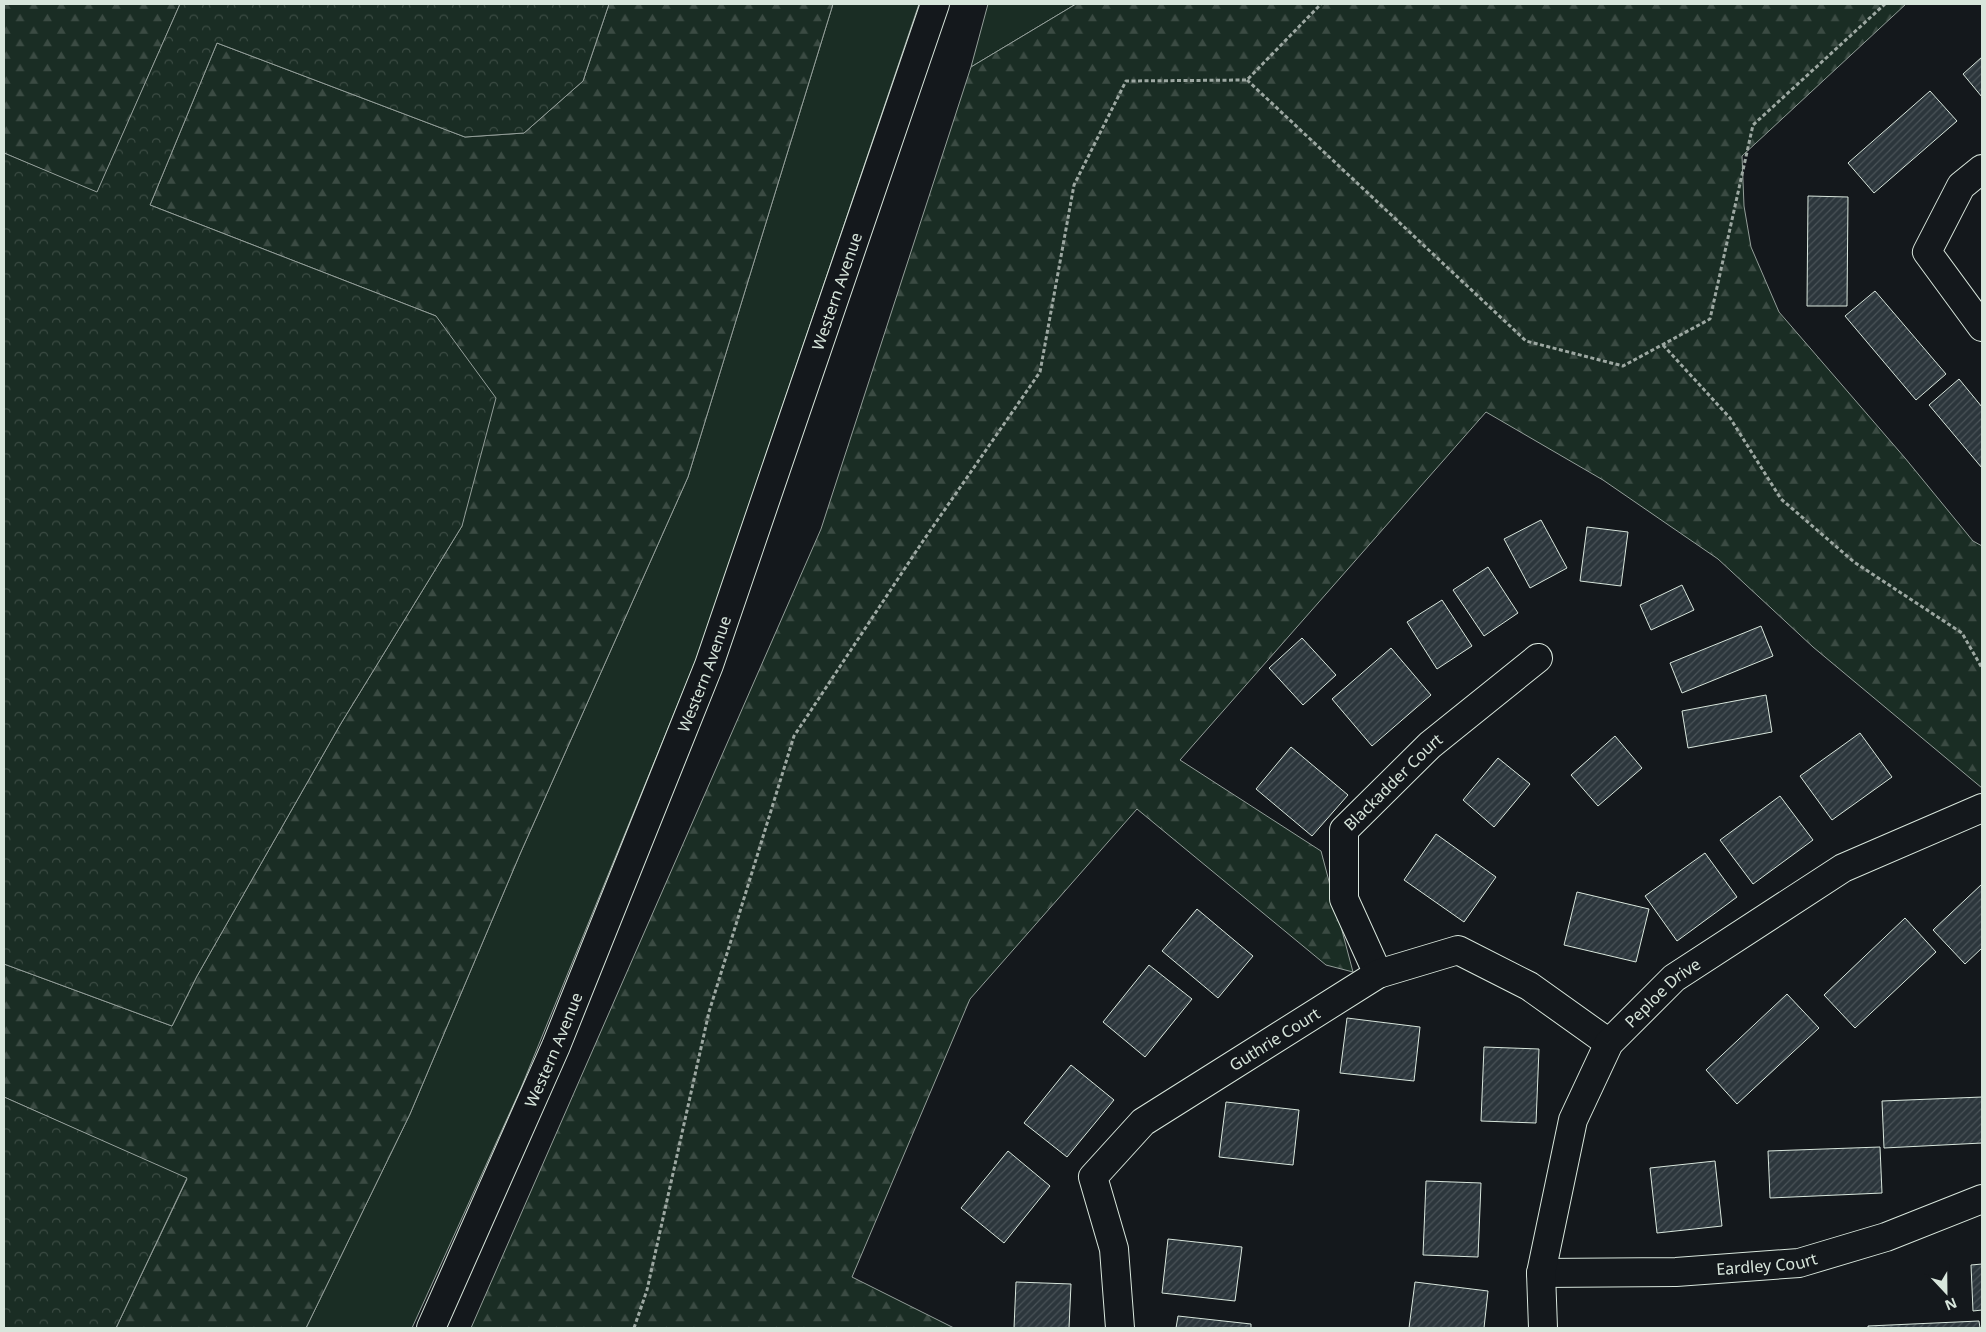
<svg xmlns="http://www.w3.org/2000/svg" width="1986" height="1332" font-family="'Noto Sans',sans-serif">
	<style>
		.grass { fill: #1a2d24; stroke: #939e99 }
		.forest { fill: url(#forest-firs); stroke: #939e99 }
		.park { fill: url(#park-crowns); stroke: #939e99 }
		.building { fill: url(#building-hatch); stroke: #d8e6dc }
		.lines { fill: none; stroke-linecap: round; stroke-linejoin: round }
		.street-casing { stroke: #d8e6dc; stroke-width: 30 }
		.secondary-casing { stroke: #d8e6dc; stroke-width: 30 }
		.path { stroke: #9da8a2; stroke-width: 3; stroke-dasharray: 4 2.5; stroke-linecap: butt }
		.street { stroke: #14181c; stroke-width: 28 }
		.secondary { stroke: #14181c; stroke-width: 28 }
		.labels { text-anchor: middle; stroke-width: 4; stroke-linejoin: round; paint-order: stroke }
		.street-label { font-size: 16px; fill: #d8e6dc; stroke: #14181c }
	</style>
	<defs>
		<pattern id="forest-firs" width="22" height="20" patternUnits="userSpaceOnUse" patternTransform="scale(1.25)"><rect width="22" height="20" fill="#1a2d24"/><path d="M5 1l3.5 6h-7zM16 11l3.5 6h-7z" fill="#3b4b43"/></pattern>
		<pattern id="park-crowns" width="20" height="18" patternUnits="userSpaceOnUse" patternTransform="scale(1.25)"><rect width="20" height="18" fill="#1a2d24"/><path d="M2 6a3 3 0 1 1 6 0M12 15a3 3 0 1 1 6 0" fill="none" stroke="#3b4b43"/></pattern>
		<pattern id="building-hatch" width="6" height="6" patternUnits="userSpaceOnUse" patternTransform="scale(1.25)"><rect width="6" height="6" fill="#2c363c"/><path d="M-1 1l2-2M0 6l6-6M5 7l2-2" fill="none" stroke="#4a5358"/></pattern>
	</defs>
	<rect width="100%" height="100%" fill="#14181c"/>
	<path class="grass" d="M833,4h86l-221,651 -177,433 -109,240h-106l104,-214 110,-260 168,-377z
		M988,4h88l-105,63z"/>
	<path class="forest" d="M4,4h176l-83,189 -93,-40z
		M609,4h224l-145,473 -168,377 -110,260 -104,214h-190l71,-149 -183,-82v-133l168,62 25,-50 143,-251 122,-199 -26,-210 -286,-111 67,-162 248,94 59,-4 59,-52z
		M1076,4h830l-164,152 2,50 7,41 28,65 126,146 68,83 9,5v242l-169,-141 -95,-88 -115,-79 -117,-68 -306,348 141,91 32,121 -27,-7 -189,-156 -167,190 -118,278 102,51h-483l350,-799 150,-462z"/>
	<path class="park" d="M180,4h429l-26,77 -59,52 -59,4 -248,-94 -67,162 286,111 60,82 -34,128 -122,199 -143,251 -25,50 -168,-62v-811l93,39z
		M4,1097l183,81 -71,150h-112z"/>
	<path class="building" d="M1982,57v40l-19,-23z
		M1930,91l27,30 -83,72 -26,-30z
		M1808,196l40,1 -1,109h-40z
		M1875,291l71,83 -30,26 -71,-84z
		M1959,379l23,28v61l-53,-63z
		M1541,520l26,48 -37,20 -26,-49z
		M1587,527l41,5 -7,54 -41,-5z
		M1488,567l30,46 -34,23 -31,-46z
		M1682,585l12,25 -43,20 -11,-25z
		M1442,600l30,46 -35,23 -30,-47z
		M1761,626l12,30 -91,37 -12,-30z
		M1302,638l34,37 -33,30 -34,-37z
		M1391,648l40,47 -59,51 -40,-47z
		M1766,695l6,37 -84,16 -6,-37z
		M1860,733l32,44 -60,43 -32,-44z
		M1615,736l27,32 -44,38 -27,-31z
		M1291,747l57,48 -36,41 -56,-47z
		M1498,758l32,26 -36,43 -31,-27z
		M1780,796l33,44 -60,44 -33,-44z
		M1436,834l60,43 -32,45 -60,-42z
		M1705,853l32,44 -60,44 -32,-45z
		M1982,884v64l-17,16 -32,-34z
		M1577,892l72,17 -13,53 -72,-17z
		M1197,909l56,47 -35,42 -56,-47z
		M1905,918l31,34 -81,76 -31,-33z
		M1149,965l43,34 -47,58 -42,-35z
		M1787,994l32,34 -82,76 -31,-34z
		M1347,1018l73,9 -6,54 -74,-8z
		M1484,1047l55,2 -3,74 -55,-2z
		M1071,1065l43,35 -47,57 -43,-34z
		M1982,1097v46l-98,5 -2,-47z
		M1226,1102l73,8 -6,55 -74,-8z
		M1880,1147l2,46 -112,5 -2,-47z
		M1008,1151l42,35 -46,57 -43,-35z
		M1715,1161l7,65 -65,7 -7,-65z
		M1426,1181l55,2 -3,74 -55,-2z
		M1168,1239l74,8 -7,54 -73,-8z
		M1982,1264v46l-9,1 -2,-46z
		M1016,1282l55,2 -2,44h-55z
		M1415,1282l73,9 -4,37h-75z
		M1178,1316l73,8v4h-75z
		M1979,1321l1,7h-112v-2z"/>
	<g class="lines">
		<g class="street-casing">
			<g id="street">
				<path d="M1982,169l-21,17 -34,66 55,75"/>
				<path id="s1" d="M1378,974l-34,-75v-69l86,-85 108,-87"/>
				<path id="s2" d="M1541,1273l135,-1 123,-9 87,-26 96,-38"/>
				<path id="s3" d="M1120,1328l-6,-79 -21,-72 50,-55 235,-148 80,-24 71,36 80,57"/>
				<path id="s4" d="M1543,1328l-2,-55 32,-153 36,-77 65,-65 169,-110 139,-60"/>
			</g>
		</g>
		<g class="secondary-casing">
			<g id="secondary">
				<path id="s5" d="M431,1328l125,-282 153,-381 226,-661"/>
			</g>
		</g>
		<path class="path" d="M1247,80l279,261 97,25 87,-47 43,-194 132,-121
			M1663,345l67,73 51,81 73,63 108,71 20,35
			M634,1328l13,-38 62,-278 85,-276 129,-195 117,-169 34,-187 52,-104 121,-1 74,-76"/>
		<use href="#street" class="street"/>
		<use href="#secondary" class="secondary"/>
	</g>
	<g class="labels">
		<g class="street-label">
			<text dy="6" stroke="none"><textPath href="#s5" startOffset="1114">Western Avenue</textPath></text>
			<text dy="6" stroke="none"><textPath href="#s5" startOffset="709">Western Avenue</textPath></text>
			<text dy="6" stroke="none"><textPath href="#s1" startOffset="220">Blackadder Court</textPath></text>
			<text dy="6" stroke="none"><textPath href="#s4" startOffset="370">Peploe Drive</textPath></text>
			<text dy="6" stroke="none"><textPath href="#s3" startOffset="384">Guthrie Court</textPath></text>
			<text dy="6" stroke="none"><textPath href="#s5" startOffset="304">Western Avenue</textPath></text>
			<text dy="6" stroke="none"><textPath href="#s2" startOffset="226">Eardley Court</textPath></text>
		</g>
	</g>
	<rect width="1986" height="1332" fill="none" stroke="#d8e6dc" stroke-width="10"/>
	<g transform="translate(1946 1292) rotate(158)" stroke="#14181c" stroke-width="4" paint-order="stroke">
	<path d="M0-4L9 19L0 12L-9 19Z" fill="#d8e6dc"/>
	<text y="-8" font-size="14" font-weight="bold" text-anchor="middle" fill="#d8e6dc">N</text>
	</g>
</svg>
